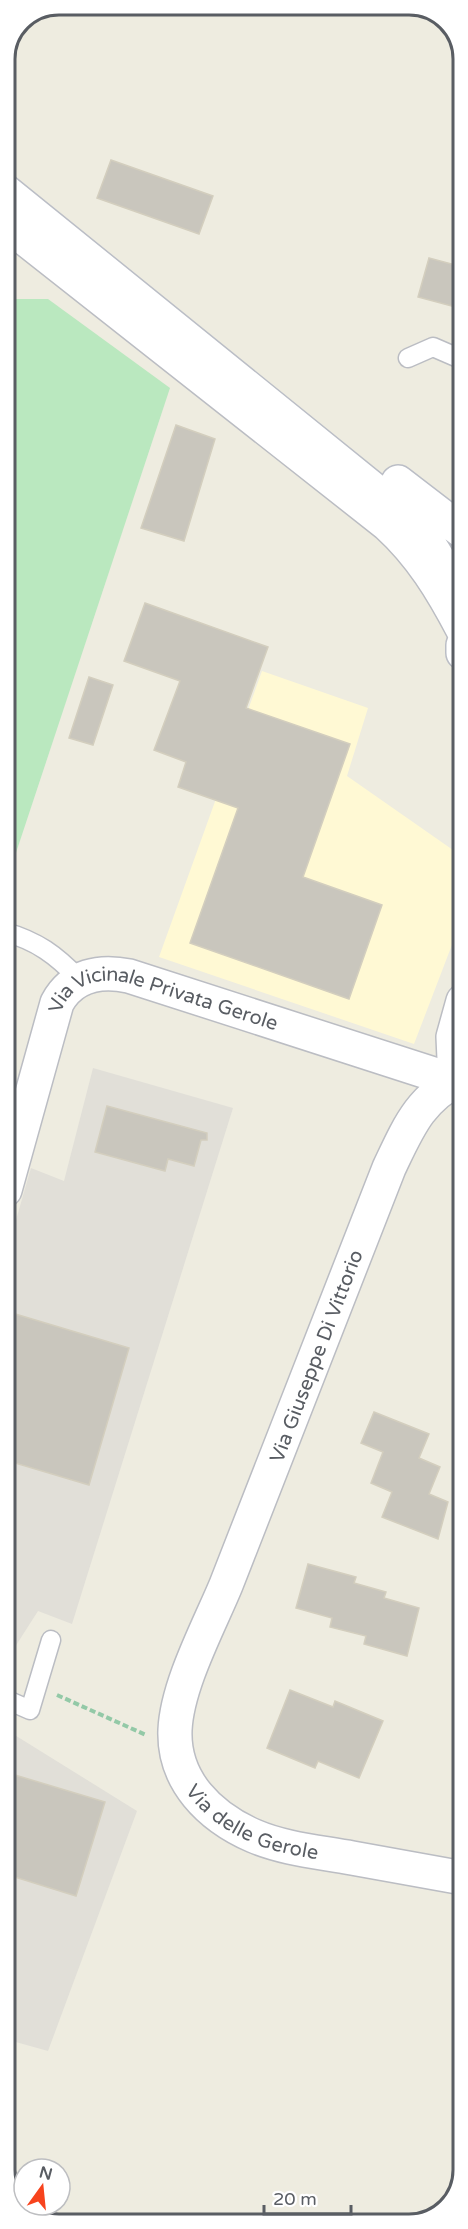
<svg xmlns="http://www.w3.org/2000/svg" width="468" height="2229" font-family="'Varela Round',sans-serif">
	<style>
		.commercial { fill: #fff9d4 }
		.industrial { fill: #e1dfd8 }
		.green { fill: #bae8bf }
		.building { fill: #c9c6bd; stroke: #d3cebe; stroke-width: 1.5 }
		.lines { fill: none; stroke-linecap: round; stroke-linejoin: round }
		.lane-casing { stroke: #bbbdc3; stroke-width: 21 }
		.street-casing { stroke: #bbbdc3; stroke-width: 36 }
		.secondary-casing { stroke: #bbbec6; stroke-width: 36 }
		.path { stroke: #93c9a7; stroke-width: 4; stroke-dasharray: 6 3; stroke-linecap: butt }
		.lane { stroke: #fff; stroke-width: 18 }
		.street { stroke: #fff; stroke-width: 33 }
		.secondary { stroke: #fff; stroke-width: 33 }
		.labels { text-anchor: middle; stroke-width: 6; stroke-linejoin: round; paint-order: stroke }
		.street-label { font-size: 20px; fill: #595d63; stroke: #fff }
		.rim { fill: none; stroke: #595d63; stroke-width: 3 }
	</style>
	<rect width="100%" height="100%" fill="#eeece0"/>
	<path class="commercial" d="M262,671l106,37 -21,68 116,81v59l-49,128 -255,-87z"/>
	<path class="industrial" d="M93,1068l140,40 -161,516 -34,-13 -32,50 -1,-403 26,-90 33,13z
		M5,1729l132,82 -89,240 -43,-12z"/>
	<path class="green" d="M11,299h37l122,89 -165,498v-566z"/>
	<path class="building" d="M111,160l102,36 -14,38 -102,-36z
		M429,258l34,9v42l-45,-12z
		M176,425l39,14 -31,102 -43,-13z
		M145,603l123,44 -22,61 104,36 -47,133 79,28 -33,94 -159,-56 48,-135 -60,-21 8,-25 -32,-12 26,-69 -56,-20z
		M89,677l24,8 -20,60 -24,-7z
		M107,1106l100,27v7h-6l-7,26 -26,-7 -3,12 -70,-19z
		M12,1313l117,35 -40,137 -84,-25v-123z
		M374,1412l55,22 -10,24 21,9 -11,27 19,8 -10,37 -56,-22 10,-25 -21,-9 12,-31 -22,-9z
		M308,1564l48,13 -2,6 32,9 -2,6 35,10 -12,48 -43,-12 2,-8 -36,-9 2,-9 -36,-10z
		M290,1690l43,17 2,-6 48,20 -24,57 -41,-17 -3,7 -48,-20z
		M5,1772l100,30 -29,94 -71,-22z"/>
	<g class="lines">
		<g class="lane-casing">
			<path id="lane" d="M408,358l25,-11 30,13
				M5,932c32,9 51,23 74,47
				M5,1699l25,11 21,-70"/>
		</g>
		<g class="street-casing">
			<g id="street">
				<path d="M5,223l382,301c34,31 55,66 76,106"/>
				<path id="s1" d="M463,1077c-43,20 -55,51 -74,91l-163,417c-17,41 -49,100 -51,145 -2,51 35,87 79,106 30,13 66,16 98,22 37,7 74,13 111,20"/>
				<path d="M455,1081l-2,-44 10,-36"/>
				<path id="s2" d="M5,1190l52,-187c15,-28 43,-33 72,-27l326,105"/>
			</g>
		</g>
		<g class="secondary-casing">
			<path id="secondary" d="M5,191l399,323c28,27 42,59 59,93
				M398,482l65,50
				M463,645v8"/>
		</g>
		<path class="path" d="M57,1695l89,40"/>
		<use href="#lane" class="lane"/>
		<use href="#street" class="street"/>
		<use href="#secondary" class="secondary"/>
	</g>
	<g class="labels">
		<g class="street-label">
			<text dy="7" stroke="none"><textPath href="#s2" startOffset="309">Via Vicinale Privata Gerole</textPath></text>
			<text transform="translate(316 1356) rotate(-69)" y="7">Via Giuseppe Di Vittorio</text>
			<text dy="7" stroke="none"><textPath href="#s1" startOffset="856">Via delle Gerole</textPath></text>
		</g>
	</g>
	<path d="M0 0H468V2229H0ZM59 15H409A44 44 0 0 1 453 59V2170A44 44 0 0 1 409 2214H59A44 44 0 0 1 15 2170V59A44 44 0 0 1 59 15Z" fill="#fff" fill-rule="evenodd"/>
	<path class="rim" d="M59 15H409A44 44 0 0 1 453 59V2170A44 44 0 0 1 409 2214H59A44 44 0 0 1 15 2170V59A44 44 0 0 1 59 15Z"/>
	<g transform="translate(42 2187) rotate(15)"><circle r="28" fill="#ffffff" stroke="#bdbec1" stroke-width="1.5"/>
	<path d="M0-4.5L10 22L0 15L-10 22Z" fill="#f7431d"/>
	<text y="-9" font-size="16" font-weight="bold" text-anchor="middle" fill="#595d63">N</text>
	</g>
	<path d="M264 2205v9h87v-9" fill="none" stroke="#595d63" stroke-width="3"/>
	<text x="273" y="2205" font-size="18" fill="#595d63" stroke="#ffffff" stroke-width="4.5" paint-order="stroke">20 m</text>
</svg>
